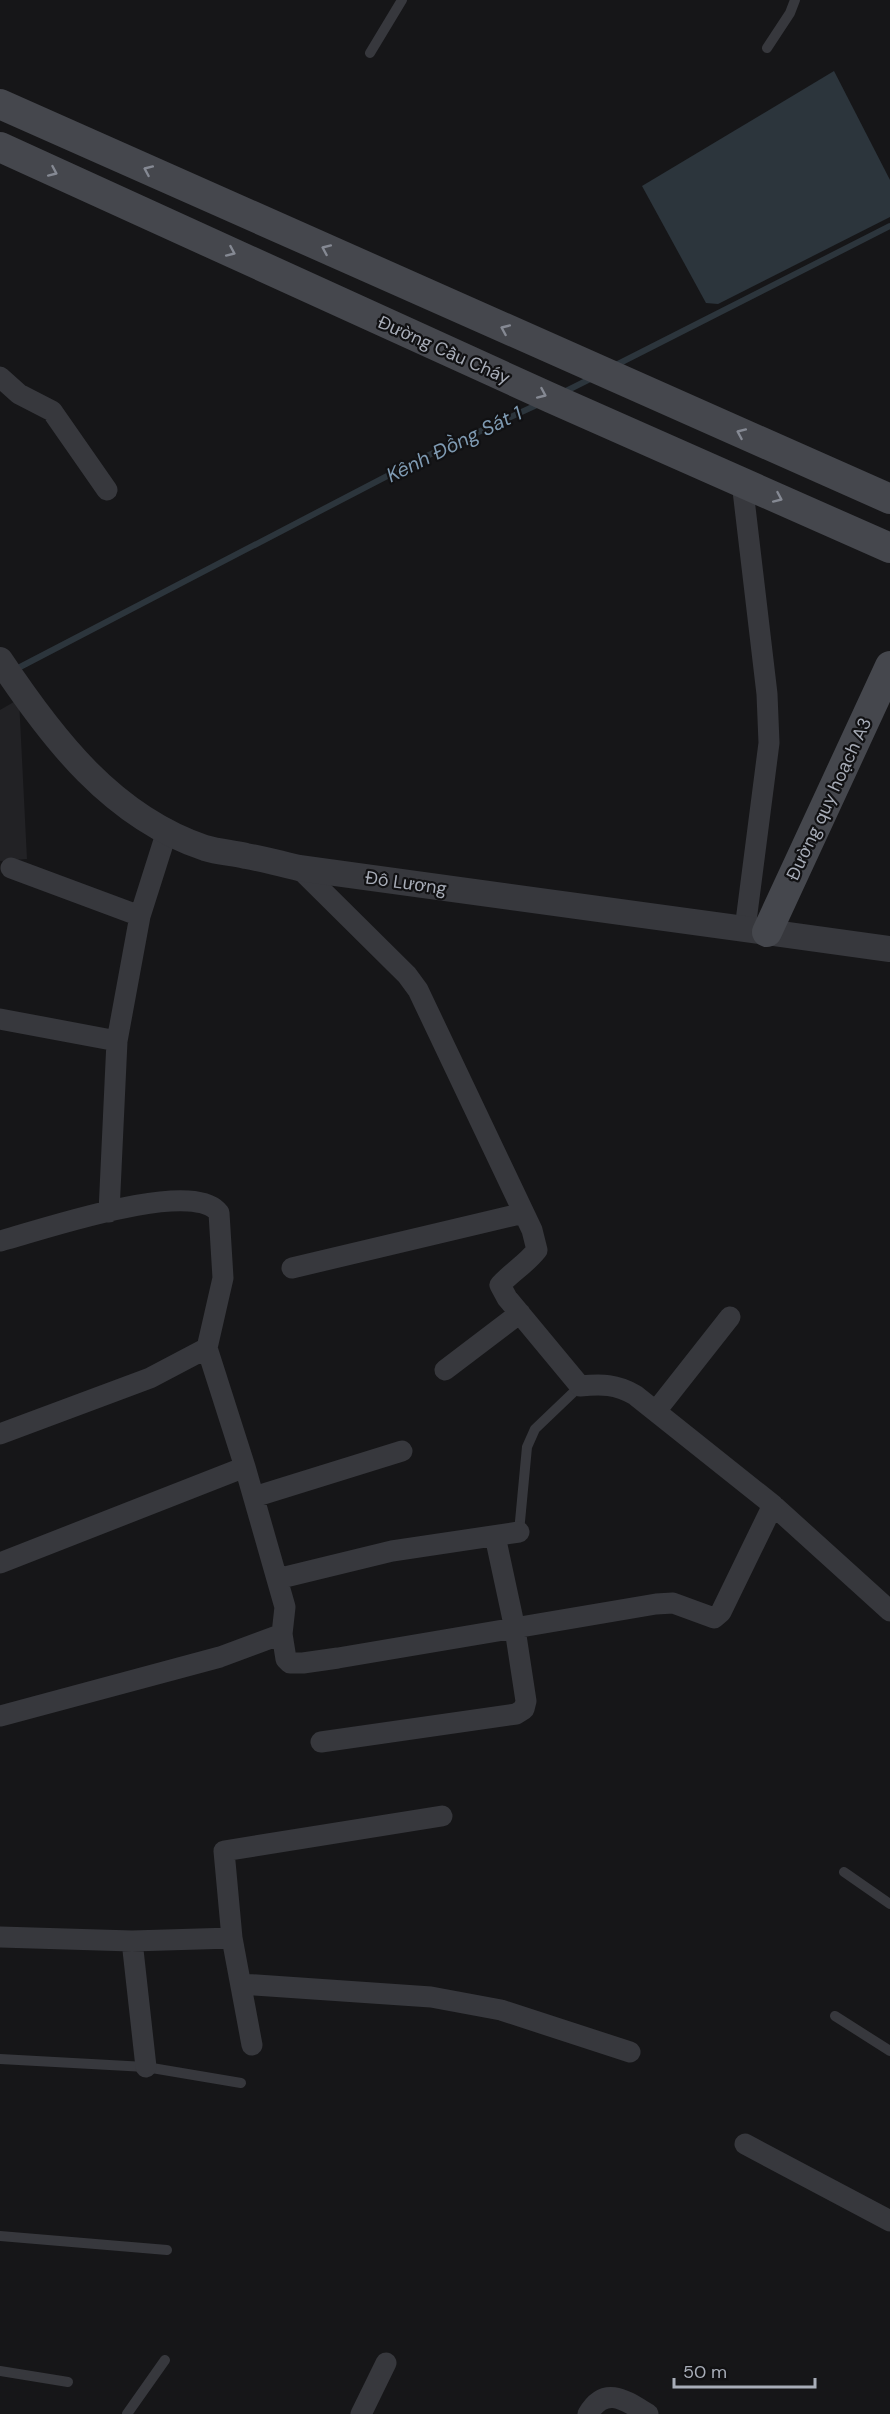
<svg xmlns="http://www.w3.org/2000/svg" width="890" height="2414" font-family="'DM Sans',sans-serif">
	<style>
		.built { fill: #222225 }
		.water { fill: #2c353c }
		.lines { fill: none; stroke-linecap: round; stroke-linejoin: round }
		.stream { stroke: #2c353c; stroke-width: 6 }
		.service { stroke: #37383d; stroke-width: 10 }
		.minor { stroke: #37383d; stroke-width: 21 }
		.tertiary { stroke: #37383d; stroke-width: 26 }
		.secondary { stroke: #45474d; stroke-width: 30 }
		.oneway { stroke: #858993 }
		.labels { text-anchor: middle; stroke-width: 4.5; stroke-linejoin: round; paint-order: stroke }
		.street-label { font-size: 18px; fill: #a8adb8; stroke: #111113 }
		.water-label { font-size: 20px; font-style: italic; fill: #7f9bb3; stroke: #111113 }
	</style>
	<rect width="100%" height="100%" fill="#161618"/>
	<path class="built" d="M19,699l8,160 -27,2v-151z"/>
	<path class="water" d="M834,71l56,109v37l-172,87 -12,-1 -64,-117z"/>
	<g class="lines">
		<path class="stream" d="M614,366l276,-140
			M564,392l28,-14
			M20,667l396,-206 125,-58"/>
		<path class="service" d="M767,48l23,-35 5,-13
			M370,53l32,-53
			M519,1532l8,-85 8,-18 45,-43
			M844,1872l46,32
			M835,2016l55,35
			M0,2059l146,8 95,16
			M0,2236l167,14
			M0,2371l68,11
			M127,2414l38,-54"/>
		<path class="minor" d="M0,377l19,17 33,17 55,79
			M742,482l25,212 2,49 -24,186
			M11,868l129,48
			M299,868l108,107 11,15 114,240 5,20c-11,14 -25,22 -37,35l7,13 73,88c22,-2 36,-2 55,9l138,110 117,106
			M0,1019l117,22
			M109,1212l8,-171 23,-125 27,-85
			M0,1241c39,-10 193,-64 219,-28l4,65 -16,70 38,119 40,140 -3,27 4,25 4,4h13l35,-5 318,-54 17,-1 41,15 7,-6 52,-107
			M292,1268l232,-55
			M445,1370l75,-57
			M656,1411l74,-94
			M0,1434l150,-56 57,-30
			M254,1497l148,-46
			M0,1563l245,-96
			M277,1579l115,-28 127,-19
			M0,1716l220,-59 62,-23
			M321,1742l195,-28 8,-5 2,-8 -11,-72 -20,-93
			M0,1937l132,4 100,-3
			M132,1941l14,126
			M241,1984l190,13 70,13 129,42
			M252,2045l-20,-107 -8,-87 218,-35
			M745,2144l145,77
			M361,2414l25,-51
			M588,2414c17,-29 37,-14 60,0"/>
		<path class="tertiary" d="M0,660c52,78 112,157 205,188 13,4 28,5 41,8 18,3 35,8 53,12l591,81"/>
		<path class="secondary" d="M0,104l890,395
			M0,147l551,251 339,150
			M767,932l123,-266"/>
	</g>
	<defs><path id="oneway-chevron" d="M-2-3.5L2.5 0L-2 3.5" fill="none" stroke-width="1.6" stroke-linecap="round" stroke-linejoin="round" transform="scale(1.5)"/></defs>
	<g class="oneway">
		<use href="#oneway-chevron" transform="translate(148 170) rotate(-156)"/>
		<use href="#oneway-chevron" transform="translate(53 172) rotate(24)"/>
		<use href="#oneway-chevron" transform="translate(326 249) rotate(-156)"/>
		<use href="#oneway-chevron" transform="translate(231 252) rotate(24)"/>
		<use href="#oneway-chevron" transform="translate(505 329) rotate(-156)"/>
		<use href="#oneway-chevron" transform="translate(542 394) rotate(24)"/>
		<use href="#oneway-chevron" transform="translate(741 433) rotate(-156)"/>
		<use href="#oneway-chevron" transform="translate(778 498) rotate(24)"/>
	</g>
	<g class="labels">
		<g class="street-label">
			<text transform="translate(444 350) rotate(24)" y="6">Đường Cầu Cháy</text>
			<text transform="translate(829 799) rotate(-65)" y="6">Đường quy hoạch A3</text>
			<text transform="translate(406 883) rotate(8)" y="6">Đô Lương</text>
		</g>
		<g class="water-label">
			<text transform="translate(454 444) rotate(-26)" y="7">Kênh Đồng Sát 1</text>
		</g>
	</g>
	<path d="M674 2378v9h141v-9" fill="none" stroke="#a8adb8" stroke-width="3"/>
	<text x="683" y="2378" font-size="18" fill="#a8adb8" stroke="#111113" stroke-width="4.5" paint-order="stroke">50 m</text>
</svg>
